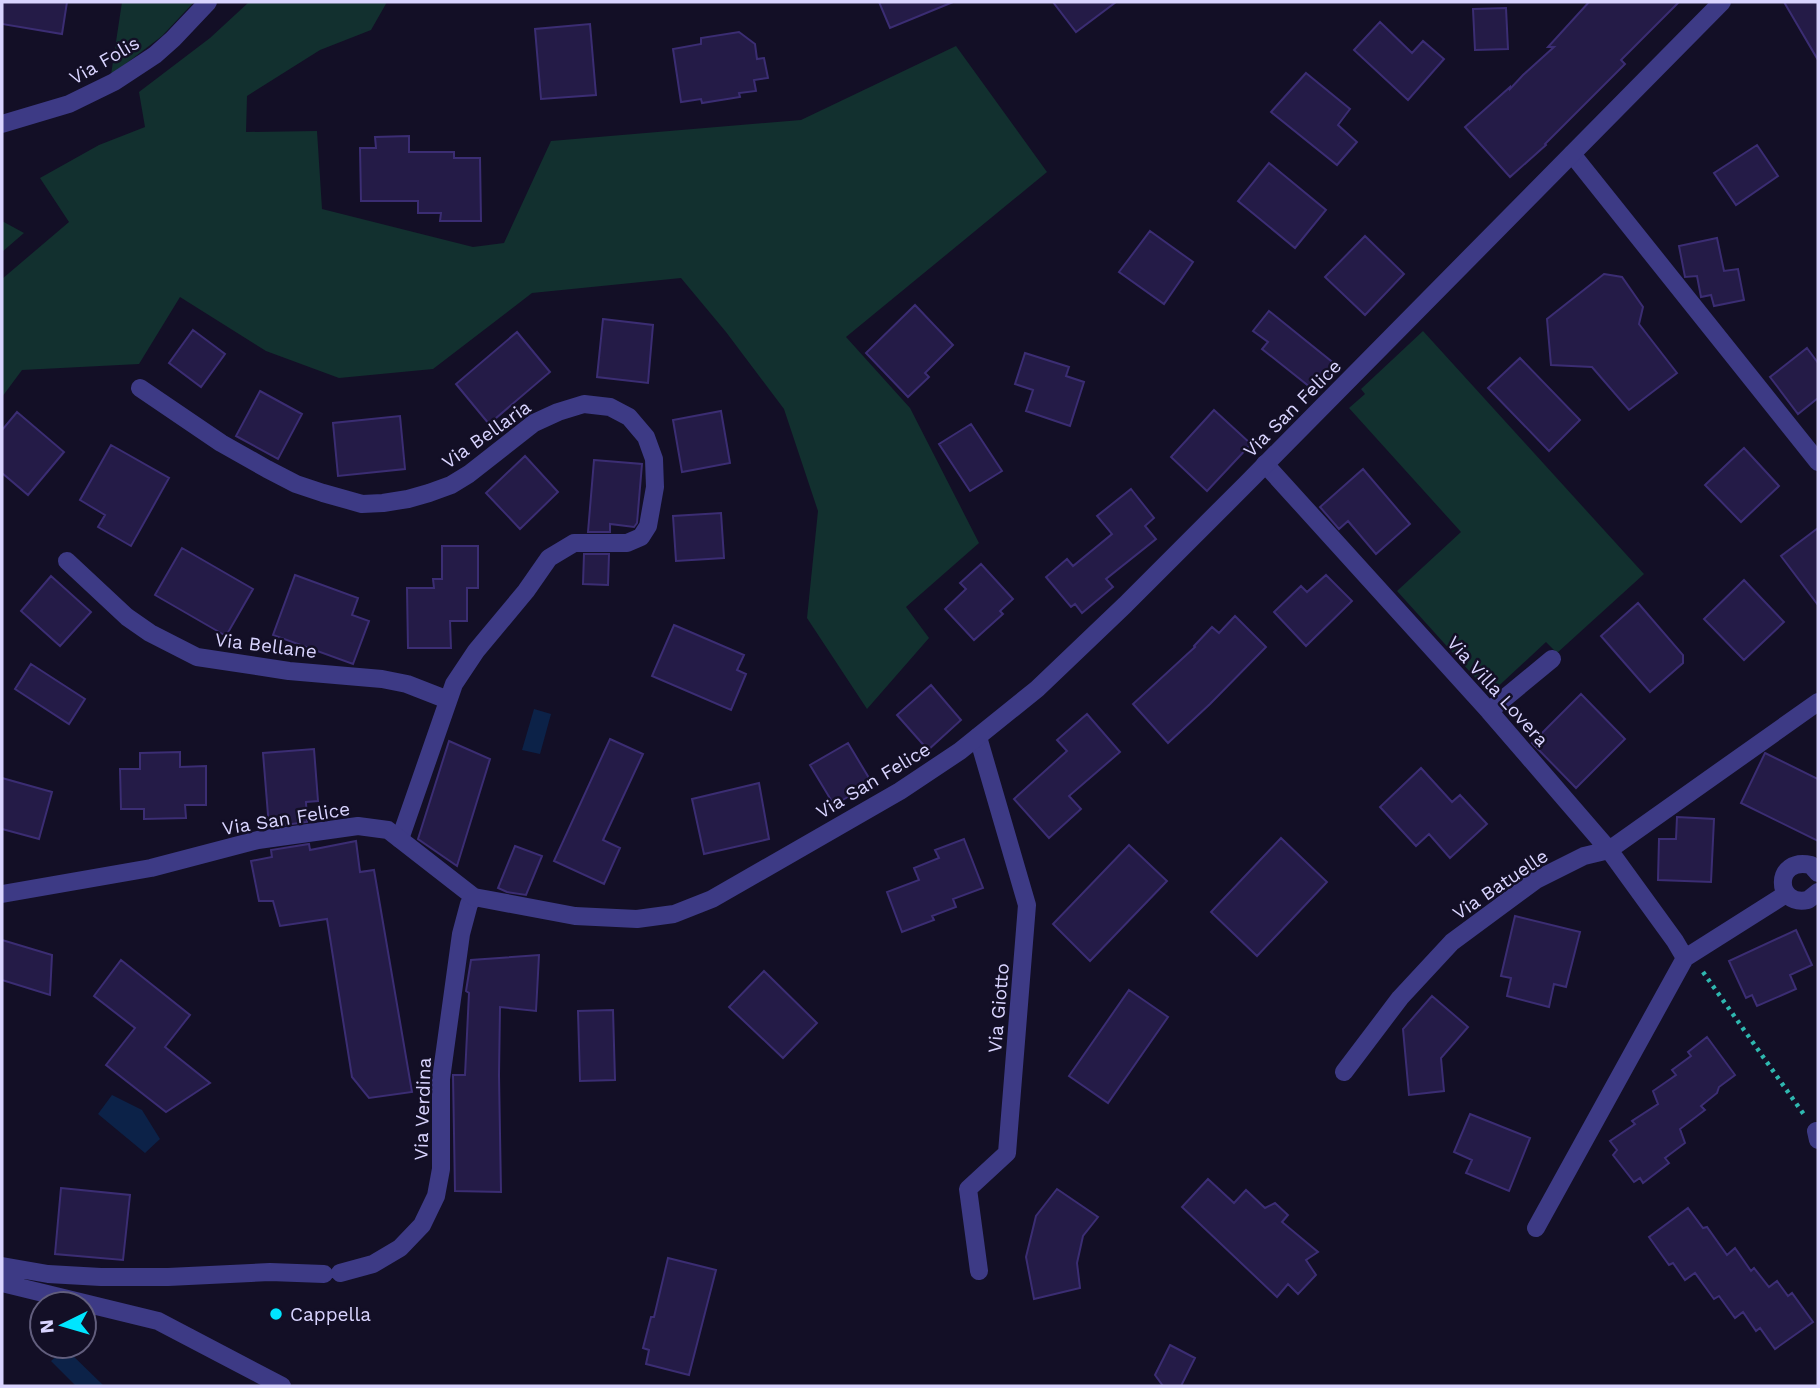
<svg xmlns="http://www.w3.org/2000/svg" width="1820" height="1388" font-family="'Work Sans',sans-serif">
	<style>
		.green { fill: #12302f }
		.water { fill: #0c2248 }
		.building { fill: #241b47; stroke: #3b2d73; stroke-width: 2 }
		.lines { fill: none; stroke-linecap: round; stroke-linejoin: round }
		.path { stroke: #2fb8b0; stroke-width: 4.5; stroke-dasharray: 3.5 5; stroke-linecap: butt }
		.minor { stroke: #3d3a85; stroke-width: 18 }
		.tertiary { stroke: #3d3a85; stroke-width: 18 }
		.poi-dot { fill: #00e5ff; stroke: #130f26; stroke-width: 2.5 }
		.labels { text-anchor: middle; stroke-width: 5; stroke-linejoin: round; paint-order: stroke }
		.street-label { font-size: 19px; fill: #d9d4ff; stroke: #130f26 }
		.poi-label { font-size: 19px; fill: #d9d4ff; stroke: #130f26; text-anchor: start }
	</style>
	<rect width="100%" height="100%" fill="#130f26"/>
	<path class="green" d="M122,2h72l-32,34 -51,39z
		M249,2h138l-16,28 -51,20 -73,46 -1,36 71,-1 5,78 151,38 31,-4 47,-102 250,-21 155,-74 91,126 -201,165 64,71 69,135 -73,64 23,31 -62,71 -60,-91 11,-107 -34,-102 -58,-77 -45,-54 -149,15 -99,76 -94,9 -73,-27 -86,-54 -41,67 -117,6 -20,27v-118l67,-57 -29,-44 59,-33 46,-18 -6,-35 71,-54z
		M2,221l22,12 -22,19z
		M1423,331l221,243 -87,79 -11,-11 -56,52 -93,-103 64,-59 -112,-124 16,-14 -4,-5z"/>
	<path class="water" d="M534,709l17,5 -11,40 -18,-4z
		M112,1095l30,15 18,29 -15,14 -47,-39z
		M65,1348l39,38h-28l-25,-25z"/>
	<path class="building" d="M2,2h65l-5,32 -60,-10z
		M879,2h74l-63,26z
		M1053,2h63l-40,30z
		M1589,2h90l-58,58 4,4 -80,80 1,1 -36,32 -45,-50 45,-40v2l13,-14 31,-28h-6z
		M1784,2h34v58z
		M1506,8l2,41 -33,1 -2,-41z
		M1380,22l32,31 11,-12 21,18 -36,41 -54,-50z
		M590,24l6,71 -55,4 -6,-70z
		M739,32l16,12 2,15 7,-1 4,20 -14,2 2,11 -17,2 1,4 -38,6 -1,-4 -20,3 -8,-53 28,-5v-6z
		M1306,73l44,36 -12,16 19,17 -20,23 -66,-53z
		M409,136v16h45v6h26l1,63h-41l1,-8h-23v-12h-57l-1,-53h16l-1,-11z
		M1757,145l21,31 -42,29 -22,-32z
		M1269,163l57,47 -31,38 -57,-47z
		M1150,231l43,31 -29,42 -45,-32z
		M1365,236l39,38 -39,41 -40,-38z
		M1717,238l7,33 14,-2 6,31 -30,6 -3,-11 -10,2 -4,-21 -12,1 -6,-31z
		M1604,274l18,3 21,30 -4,17 38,49 -48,37 -37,-43 -41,-2 -4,-46z
		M915,305l38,40 -28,28 4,4 -21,20 -42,-44z
		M1269,311l67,54 -21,26 -53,-42 6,-7 -15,-11z
		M603,319l50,6 -5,58 -51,-6z
		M193,330l32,24 -24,33 -32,-24z
		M517,332l33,40 -61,52 -33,-40z
		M1807,348l11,15v35l-20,16 -28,-37z
		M1025,353l44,14 -3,9 18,6 -14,44 -44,-15 7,-21 -18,-6z
		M1520,358l60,62 -31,31 -61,-63z
		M260,391l42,23 -24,45 -42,-23z
		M1214,410l37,34 -44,47 -36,-34z
		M721,411l9,52 -48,9 -9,-52z
		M17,412l47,40 -36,43 -26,-22v-43z
		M400,416l5,53 -67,7 -5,-53z
		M971,424l31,47 -32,20 -31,-47z
		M111,445l58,33 -38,68 -33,-19 7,-12 -25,-15z
		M1744,448l35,38 -38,36 -36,-37z
		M525,456l33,36 -38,37 -34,-36z
		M594,460l48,4 -5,59 -3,4 -24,-3v8h-22z
		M1363,469l47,55 -34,30 -28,-33 -9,8 -19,-22z
		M1131,489l23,29 -9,8 11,13 -50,40 7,8 -31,26 -7,-9 -4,3 -25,-30 21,-18 6,7 39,-32 -15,-18z
		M721,513l3,45 -48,3 -3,-45z
		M1818,528v77l-37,-49z
		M442,546h36v42h-11v33h-17l1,27h-43l-1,-60h27l-1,-9h9z
		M182,548l71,41 -27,47 -71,-41z
		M584,554h25l-1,31 -25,-1z
		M981,564l32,35 -13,12 3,3 -29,26 -29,-31 21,-20 -6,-6z
		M295,575l63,23 -6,17 17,6 -16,43 -80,-29z
		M1326,575l26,26 -46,45 -32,-34 27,-26 6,6z
		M51,576l40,36 -31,34 -39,-35z
		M1744,580l40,42 -40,38 -40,-41z
		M1638,603l45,52v8l-33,29 -49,-56z
		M1235,616l31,31 -56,57 -42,39 -35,-39 62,-57 -1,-1 18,-19 7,6z
		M674,625l70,30 -7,15 9,4 -15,36 -79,-34z
		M31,664l54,35 -16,25 -54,-35z
		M931,685l30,35 -33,30 -31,-35z
		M1581,694l44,45 -49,49 -44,-45z
		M1087,714l33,38 -51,44 12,13 -32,29 -35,-39 53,-48 -10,-11z
		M610,739l33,15 -40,86 17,8 -16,36 -50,-23z
		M449,741l41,18 -33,107 -39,-27z
		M848,743l24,40 -38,22 -24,-40z
		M314,749l4,52 -12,1 1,20 -38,5 -6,-74z
		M180,752v15l26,-1v39h-21l1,13 -42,1v-10h-23l-1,-40h20v-16z
		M1765,753l53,26v62l-77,-38z
		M1421,768l31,34 8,-7 27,29 -37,34 -21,-24 -13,12 -36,-39z
		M2,778l50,14 -13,47 -37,-10z
		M759,783l10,56 -65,15 -12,-55z
		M1677,817l37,2 -3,63 -53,-2 1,-41h17z
		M1281,838l46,44 -70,74 -46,-44z
		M964,839l19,49 -30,11 3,8 -24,9 2,4 -32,12 -15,-40 32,-12 -5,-12 25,-10 -4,-8z
		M356,841l4,31 14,-2 38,222 -43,6 -17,-21 -25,-158 -47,7 -7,-25h-14l-8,-40 21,-4 -1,-7 38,-6 1,6z
		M1129,845l38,36 -77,80 -37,-37z
		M515,846l27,10 -16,39 -19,-3 -9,-4z
		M1515,916l65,16 -14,55 -12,-3 -5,23 -42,-11 4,-18 -10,-2z
		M1796,930l16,35 -22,10 6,14 -39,17 -5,-11 -6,3 -17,-37z
		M2,940l50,15 -2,40 -48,-15z
		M539,955l-3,56 -36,-4 -1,68 2,117 -46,-1 -2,-116h12l4,-82 -3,-2 5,-31z
		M121,960l69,55 -25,32 45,36 -44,29 -60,-47 29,-37 -41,-32z
		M764,971l53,52 -34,35 -54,-51z
		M1129,990l39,27 -60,86 -39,-27z
		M1432,996l36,31 -27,31 3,33 -35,4 -6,-66z
		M613,1010l2,70 -35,1 -2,-70z
		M1707,1037l28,38 -16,12 -2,6 -16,13 4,4 -25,19 5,14 -20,15 4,5 -26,20 -3,-5 -6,4 -21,-27 4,-5 -7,-9 25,-17 -3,-3 26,-17 -5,-13 23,-16 -4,-5 19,-14 -3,-4z
		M1470,1114l60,24 -21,53 -43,-18 6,-13 -18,-8z
		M1208,1179l26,24 12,-13 19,18 10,-5 13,12 -6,7 36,30 -12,8 10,15 -18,19 -10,-10 -11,13 -95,-90z
		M61,1188l69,7 -7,65 -68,-6z
		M1057,1189l41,28 -15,19 -6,27 3,25 -46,11 -8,-42 10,-41z
		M1688,1208l15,20 4,-1 20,28 8,-7 16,23 3,-3 15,19 8,-6 11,15 4,-3 21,29 -38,27 -15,-21 -4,3 -13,-19 -8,6 -16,-22 -5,3 -19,-26 -10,7 -12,-17 -4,2 -20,-28z
		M668,1258l48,12 -27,105 -43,-11 3,-14 -6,-2 8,-31h3z
		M1170,1345l25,13 -14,28h-18l-8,-11z"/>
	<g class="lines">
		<path class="path" d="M1703,972l102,144"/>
		<path class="minor" d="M1572,154l246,308
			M140,388l81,55 46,26 29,15 27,9 39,11 21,-1 25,-4 21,-6 22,-8 18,-11 65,-51 24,-11 26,-8 26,3 19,10 17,20 8,22 1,28 -7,39 -7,11 -14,6h-53l-25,15 -23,33 -50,60 -22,33 -54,155
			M1265,464l224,247 120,139 66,91 10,17
			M67,561l60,56 23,16 47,24 92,14 93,8 25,5 41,16
			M1489,711l63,-52
			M978,737l49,168 -20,248 -39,36 11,82
			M1818,873l-7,-8c-37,-9 -37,42 -3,35l10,-8
			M1344,1072l56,-74 52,-56 84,-62 48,-24 25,-6 209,-148
			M1816,1131l2,9
			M1536,1228l149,-270 101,-64
			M2,1266l46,8 53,3h67l102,-5 54,2
			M340,1273l33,-9 27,-16 22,-23 14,-29 5,-27v-90l20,-145 8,-30 5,-7
			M2,1283l156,38 124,65"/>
		<path class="tertiary" d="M2,124l67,-20 45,-22 41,-27 18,-16 35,-37
			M2,894l149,-26 107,-28 100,-14 30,4 86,67 101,19 62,3 37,-5 38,-15 188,-108 60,-40 77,-62 88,-84 121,-121 476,-482"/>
	</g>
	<circle class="poi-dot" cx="276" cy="1314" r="7"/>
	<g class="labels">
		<g class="street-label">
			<text transform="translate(104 60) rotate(-30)" y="7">Via Folis</text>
			<text transform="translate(1292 408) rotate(-45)" y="7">Via San Felice</text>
			<text transform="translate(486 434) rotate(-35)" y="7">Via Bellaria</text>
			<text transform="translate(266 645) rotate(7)" y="7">Via Bellane</text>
			<text transform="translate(1498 691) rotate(48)" y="7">Via Villa Lovera</text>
			<text transform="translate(873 780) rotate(-31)" y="7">Via San Felice</text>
			<text transform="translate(286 818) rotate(-9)" y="7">Via San Felice</text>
			<text transform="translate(1500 884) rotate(-34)" y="7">Via Batuelle</text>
			<text transform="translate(998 1008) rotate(-85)" y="7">Via Giotto</text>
			<text transform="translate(422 1109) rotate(-88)" y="7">Via Verdina</text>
		</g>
		<g class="poi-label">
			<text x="290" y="1321">Cappella</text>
		</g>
	</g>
	<rect width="1820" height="1388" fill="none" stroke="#d9d4ff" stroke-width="7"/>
	<g transform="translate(63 1325) rotate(265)"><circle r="33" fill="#130f26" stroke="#625e7d" stroke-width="2"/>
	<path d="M0-5L12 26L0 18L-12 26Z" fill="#00e5ff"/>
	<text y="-10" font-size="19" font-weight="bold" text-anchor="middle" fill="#d9d4ff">N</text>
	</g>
</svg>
